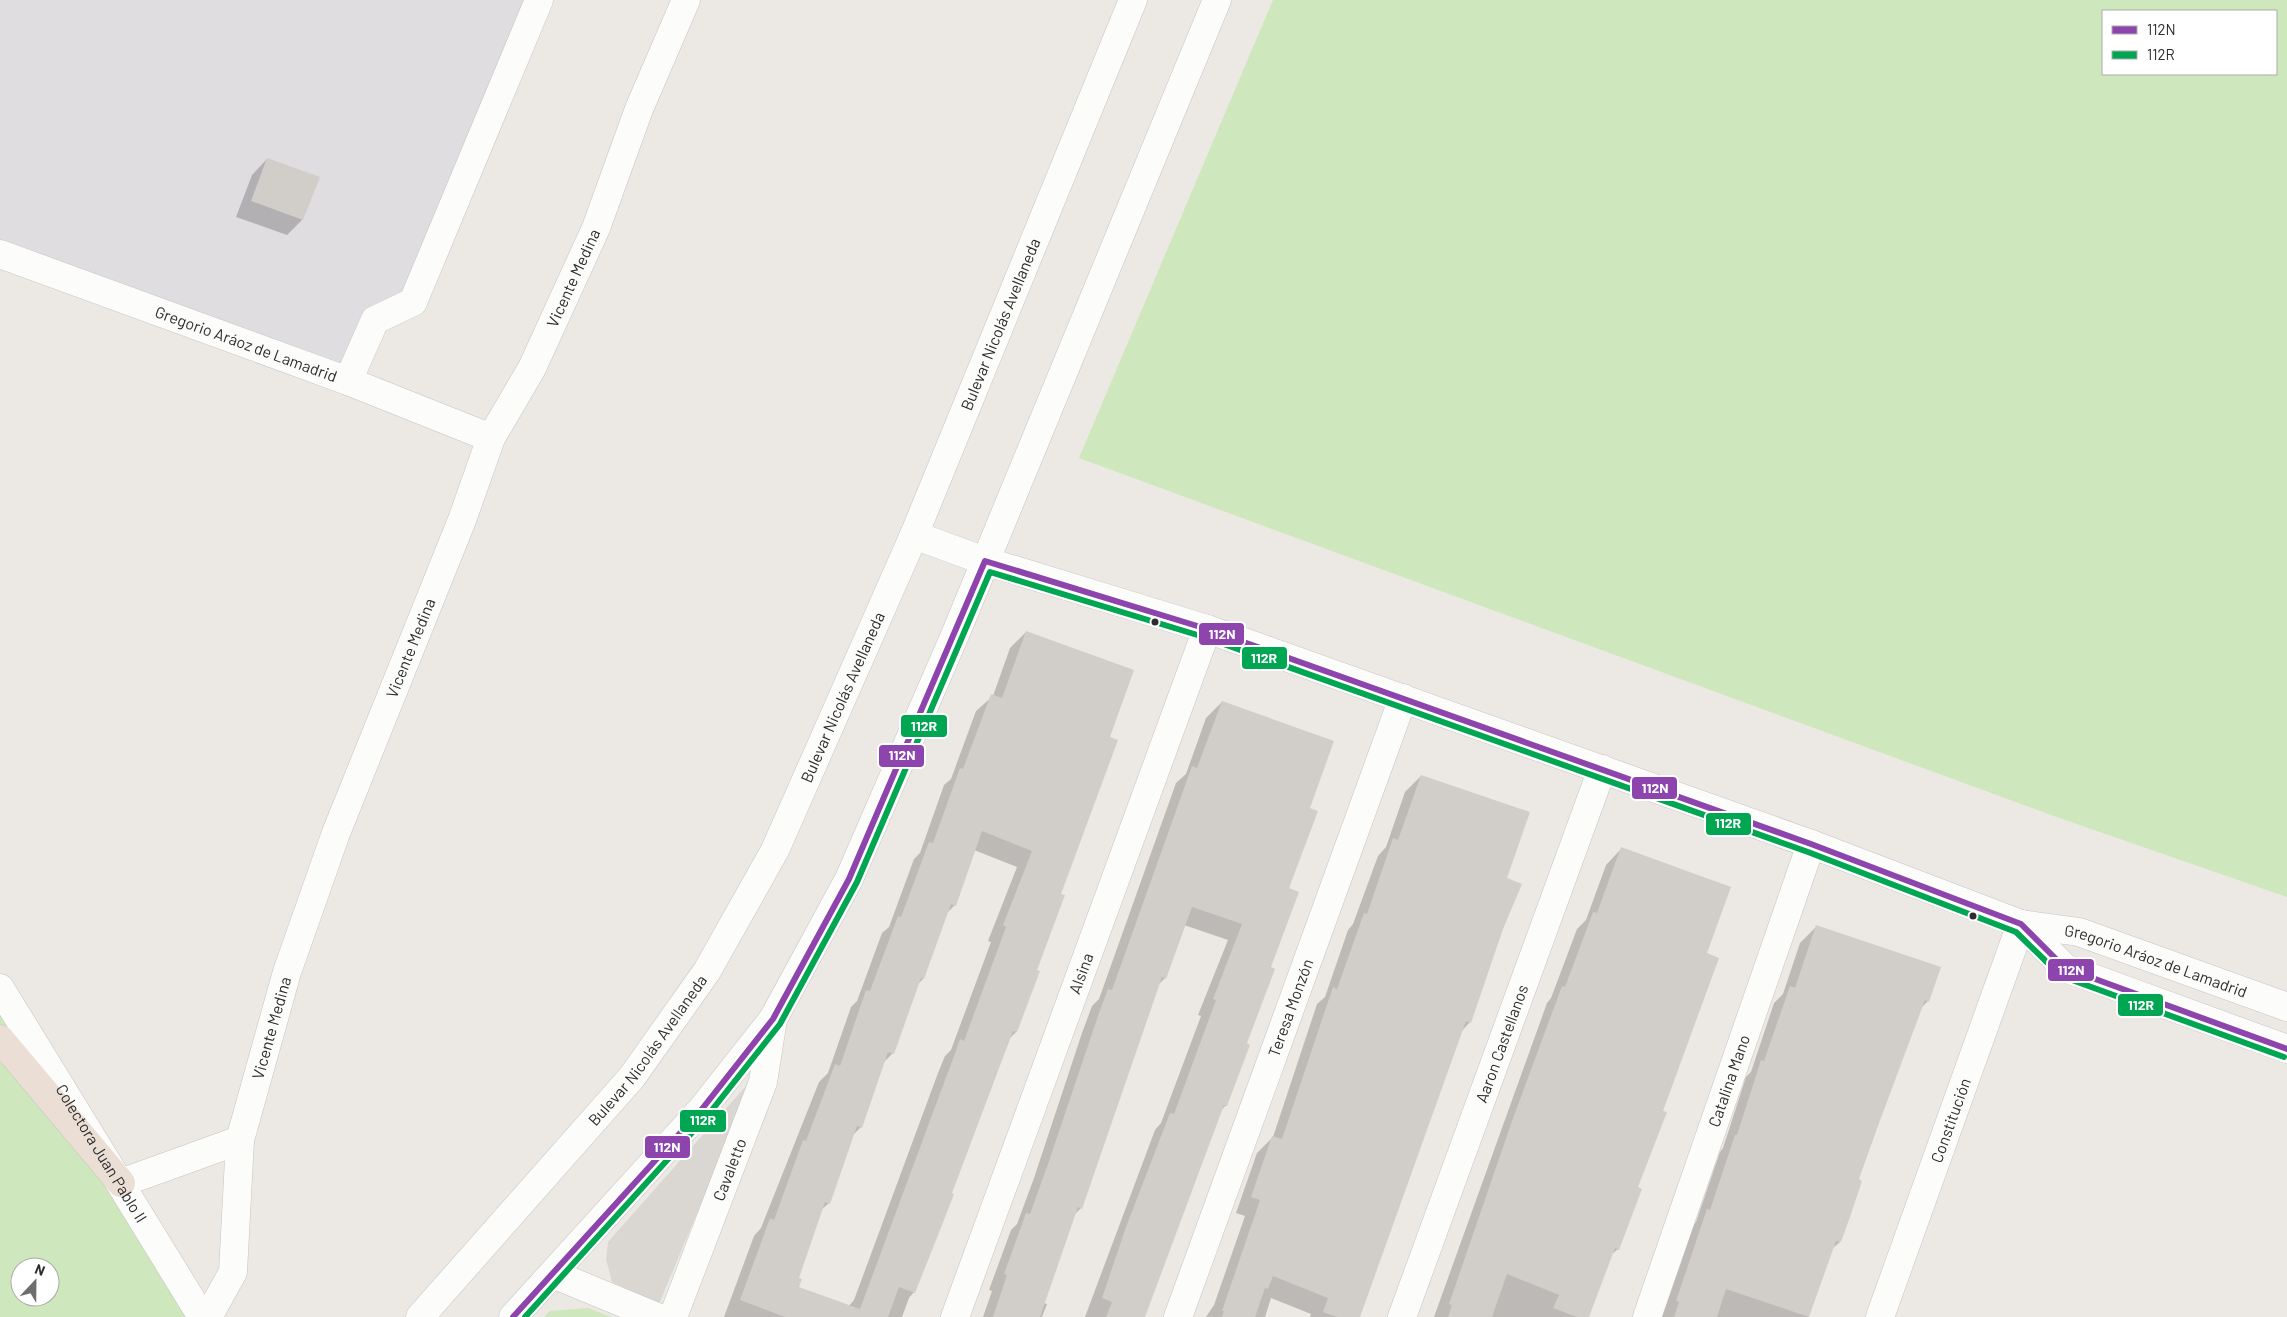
<svg xmlns="http://www.w3.org/2000/svg" width="2287" height="1317" font-family="Barlow,sans-serif">
	<style>
		.industrial { fill: #dfdddf }
		.green { fill: #cee7bc; fill-rule: evenodd }
		.plaza { fill: #dad6d2 }
		.shadow { fill: #0003; fill-rule: evenodd }
		.building { fill: #d1ceca; fill-rule: evenodd }
		.lines { fill: none; stroke-linecap: round; stroke-linejoin: round }
		.minor-casing { stroke: #c5c4c4; stroke-width: 29 }
		.secondary-casing { stroke: #c5c4c4; stroke-width: 29 }
		.motorway-casing { stroke: #c6c5c3; stroke-width: 29 }
		.minor { stroke: #fcfcfb; stroke-width: 28 }
		.secondary { stroke: #fcfcfb; stroke-width: 28 }
		.motorway { stroke: #eaded5; stroke-width: 28 }
		.bus-1-casing { stroke: #fff; stroke-width: 10 }
		.bus-2-casing { stroke: #fff; stroke-width: 10 }
		.bus-1 { stroke: #8e44ad; stroke-width: 6 }
		.bus-2 { stroke: #00a651; stroke-width: 6 }
		.bus-dot { fill: #2d2d2d; stroke: #fff; stroke-width: 2 }
		.labels { text-anchor: middle; stroke-width: 4; stroke-linejoin: round; paint-order: stroke }
		.street-label { font-size: 16px; fill: #2d2d2d; stroke: #fff }
		.line-badge { stroke: #fff; stroke-width: 2 }
		.badge-label { font-size: 14px; text-anchor: middle; font-weight: bold; fill: #fff }
	</style>
	<rect width="100%" height="100%" fill="#ece8e4"/>
	<path class="industrial" d="M0,0h539l-126,302 -38,18 -27,61 -348,-127z"/>
	<path class="green" d="M1273,0h1014v897l-236,-82 -972,-357zM2276,11v63h-173v-63z
		M0,988l202,329h-202zM20,1267h30v30h-30z
		M588,1308l23,9h-67l6,-6z"/>
	<path class="plaza" d="M754,1077l-95,227 -47,-22 -6,-23 2,-17z"/>
	<path class="shadow" d="M267,159l35,61 -15,15 -51,-18 16,-42z
		M1026,632l83,106 -74,233 4,1 -23,60 -6,6 -96,254 -5,6 -7,19h-178l30,-81 7,-8 58,-146 9,-9 23,-66 6,-6 25,-68 7,-6 25,-68 6,-6 24,-68 7,-6 25,-68 17,-15 17,-48zM974,850l43,17 -29,74 3,1 -40,108 -6,6 -7,17 -84,227 -6,7 -51,-19v-9l23,-68 9,-8 24,-68 8,-8 22,-64 10,-10 24,-68 6,-6 24,-66 8,-8z
		M1222,702l86,107 -38,159 -44,137 -7,8 -75,204h-59l70,-187 6,-7 40,-107 -3,-1 30,-75 -44,-15 -19,53 -8,8 -76,222 -8,8 -29,87 3,1 -5,13h-59l9,-26 -3,-1 22,-60 6,-6 17,-46 48,-145 10,-27 7,-7 77,-216 10,-9 20,-56z
		M1421,776l84,103 -3,49 -32,94 -9,10 -103,285h-48l1,-3 -40,-16 -6,19h-59l8,-12 31,-89 -9,-3 21,-60 16,-16 44,-133 8,-7 23,-67 5,-6 25,-68 8,-9 19,-55z
		M1621,849l85,105 -45,158 -43,137 -7,6 -23,62h-154l113,-314 4,-5 26,-69 9,-9 20,-55z
		M1816,927l112,74 -8,8 -62,171 -18,62 -8,7 -24,68h-150l34,-90 4,-5 24,-70 3,-4 23,-71 5,-5 23,-69 9,-9 17,-51z"/>
	<path class="building" d="M267,158l53,19 -17,43 -52,-19z
		M1026,631l108,39 -24,67 8,3 -57,154 4,1 -28,75 3,1 -23,61 -4,-1 -61,162 2,1 -12,31 -27,68 -16,-6 -11,30h-103l-45,-17 30,-82 4,2 29,-80 3,1 29,-77 5,2 26,-76 4,1 28,-75 3,1 28,-75 4,1 27,-75 3,1 28,-75 11,4zM982,831l50,20 -29,74 3,2 -42,114 -4,-2 -6,17 -94,253 -61,-22 3,-8 -3,-1 26,-76 5,2 27,-78 5,2 26,-76 6,2 27,-76 3,1 27,-75 5,2z
		M1222,701l112,40 -24,67 8,3 -29,77 10,4 -28,75 4,2 -28,74 3,2 -23,61 -3,-1 -79,212h-39l6,-15 -10,-4 24,-71 44,-114 4,1 42,-114 -3,-1 29,-75 -50,-17 -26,72 -4,-2 -80,232 -4,-2 -38,110h-47l14,-42 -3,-1 22,-61 4,1 19,-53 51,-151 8,-21 4,1 80,-224 5,2z
		M1421,775l109,37 -23,66 15,6 -19,45 -32,94 -5,-2 -106,296h-23l-14,-5 5,-14 -55,-22 -5,13 -3,-1 -10,29h-33l2,-6h-2l38,-111 -9,-3 21,-61 10,3 51,-152 4,2 27,-76 3,1 26,-76 5,2z
		M1621,847l110,40 -24,66 12,5 -56,153 4,1 -29,75 4,2 -23,61 -4,-2 -26,69h-12l-24,-9 6,-13 -52,-21 -15,43h-44l4,-12 -3,-1 63,-183 50,-135 3,1 28,-75 4,1z
		M1816,925l125,42 -12,35 -4,-2 -49,131 -17,48 3,2 -11,33 -10,28 -5,-1 -27,76 -83,-28 -9,28h-43l5,-15 -3,-1 31,-92 3,1 25,-75h2l24,-75 3,1 26,-75 5,2z"/>
	<g class="lines">
		<g class="minor-casing">
			<g id="minor">
				<path id="s1" d="M0,254l348,127 143,57"/>
				<path d="M348,381l27,-61 38,-18 126,-302"/>
				<path id="s2" d="M914,535l71,26 222,68 604,215 210,80 58,8 208,75"/>
				<path d="M2021,924l44,44 222,81"/>
				<path d="M121,1183l119,-43"/>
				<path d="M553,1274l104,43"/>
				<path id="s3" d="M208,1317l25,-45 7,-132 47,-168 49,-139 126,-313 29,-82 41,-70 64,-140 43,-119 47,-109"/>
				<path id="s4" d="M673,1317l90,-235 10,-63"/>
				<path id="s5" d="M955,1317l252,-688"/>
				<path id="s6" d="M1178,1317l225,-619"/>
				<path id="s7" d="M1402,1317l200,-548"/>
				<path id="s8" d="M1647,1317l164,-473"/>
				<path id="s9" d="M1880,1317l141,-393"/>
			</g>
		</g>
		<g class="secondary-casing">
			<g id="secondary">
				<path id="s10" d="M0,988l202,329"/>
				<path id="s11" d="M420,1317l212,-240 75,-106 68,-121 139,-315 219,-535"/>
				<path d="M513,1317l189,-208 71,-90 76,-140 106,-244 262,-635"/>
			</g>
		</g>
		<g class="motorway-casing">
			<path id="motorway" d="M0,1039l121,144"/>
		</g>
		<use href="#minor" class="minor"/>
		<use href="#secondary" class="secondary"/>
		<use href="#motorway" class="motorway"/>
		<g class="bus-1-casing">
			<path id="bus-1" d="M513,1317l189,-208 71,-90 76,-140 136,-318 222,68 604,215 210,80 44,44 222,81"/>
		</g>
		<g class="bus-2-casing">
			<path id="bus-2" d="M525,1317l183,-202 72,-91 77,-142 133,-310 214,65 604,215 208,80 45,44 223,81"/>
		</g>
		<use href="#bus-1" class="bus-1"/>
		<use href="#bus-2" class="bus-2"/>
	</g>
	<g class="bus-dot">
		<circle cx="1155" cy="622" r="4.5"/>
		<circle cx="1973" cy="916" r="4.5"/>
	</g>
	<g class="labels">
		<g class="street-label">
			<text dy="6" stroke="none"><textPath href="#s3" startOffset="1110">Vicente Medina</textPath></text>
			<text dy="6" stroke="none"><textPath href="#s11" startOffset="1161">Bulevar Nicolás Avellaneda</textPath></text>
			<text dy="6" stroke="none"><textPath href="#s1" startOffset="262">Gregorio Aráoz de Lamadrid</textPath></text>
			<text dy="6" stroke="none"><textPath href="#s3" startOffset="705">Vicente Medina</textPath></text>
			<text dy="6" stroke="none"><textPath href="#s11" startOffset="756">Bulevar Nicolás Avellaneda</textPath></text>
			<text dy="6" stroke="none"><textPath href="#s2" startOffset="1314">Gregorio Aráoz de Lamadrid</textPath></text>
			<text dy="6" stroke="none"><textPath href="#s5" startOffset="366">Alsina</textPath></text>
			<text dy="6" stroke="none"><textPath href="#s6" startOffset="329">Teresa Monzón</textPath></text>
			<text dy="6" stroke="none"><textPath href="#s3" startOffset="300">Vicente Medina</textPath></text>
			<text dy="6" stroke="none"><textPath href="#s7" startOffset="291">Aaron Castellanos</textPath></text>
			<text dy="6" stroke="none"><textPath href="#s11" startOffset="351">Bulevar Nicolás Avellaneda</textPath></text>
			<text dy="6" stroke="none"><textPath href="#s8" startOffset="250">Catalina Mano</textPath></text>
			<text dy="6" stroke="none"><textPath href="#s9" startOffset="209">Constitución</textPath></text>
			<text dy="6" stroke="none"><textPath href="#s10" startOffset="194">Colectora Juan Pablo II</textPath></text>
			<text dy="6" stroke="none"><textPath href="#s4" startOffset="158">Cavaletto</textPath></text>
		</g>
	</g>
	<g class="line-badge">
		<rect x="1198" y="622" width="47" height="24" rx="5" fill="#8e44ad"/>
		<rect x="1241" y="646" width="47" height="24" rx="5" fill="#00a651"/>
		<rect x="900" y="714" width="48" height="24" rx="5" fill="#00a651"/>
		<rect x="878" y="744" width="47" height="24" rx="5" fill="#8e44ad"/>
		<rect x="1631" y="776" width="47" height="24" rx="5" fill="#8e44ad"/>
		<rect x="1705" y="812" width="47" height="24" rx="5" fill="#00a651"/>
		<rect x="2047" y="958" width="48" height="24" rx="5" fill="#8e44ad"/>
		<rect x="2117" y="993" width="47" height="24" rx="5" fill="#00a651"/>
		<rect x="679" y="1109" width="48" height="24" rx="5" fill="#00a651"/>
		<rect x="644" y="1135" width="47" height="24" rx="5" fill="#8e44ad"/>
	</g>
	<g class="badge-label">
		<text x="1222" y="639">112N</text>
		<text x="1264" y="663">112R</text>
		<text x="924" y="731">112R</text>
		<text x="902" y="760">112N</text>
		<text x="1655" y="793">112N</text>
		<text x="1728" y="828">112R</text>
		<text x="2071" y="975">112N</text>
		<text x="2141" y="1010">112R</text>
		<text x="703" y="1125">112R</text>
		<text x="667" y="1152">112N</text>
	</g>
	<rect x="2102" y="10" width="175" height="65" fill="#ffffff" stroke="#ababab"/>
	<rect x="2112" y="26" width="25" height="8" fill="#8e44ad" stroke="#ababab"/>
	<text x="2147" y="35" font-size="15" fill="#2d2d2d">112N</text>
	<rect x="2112" y="51" width="25" height="8" fill="#00a651" stroke="#ababab"/>
	<text x="2147" y="60" font-size="15" fill="#2d2d2d">112R</text>
	<g transform="translate(35 1282) rotate(22)"><circle r="24" fill="#ffffff" stroke="#ababab"/>
	<path d="M0-4L9 19L0 12L-9 19Z" fill="#706e6d"/>
	<text y="-8" font-size="14" font-weight="bold" text-anchor="middle" fill="#2d2d2d">N</text>
	</g>
</svg>
